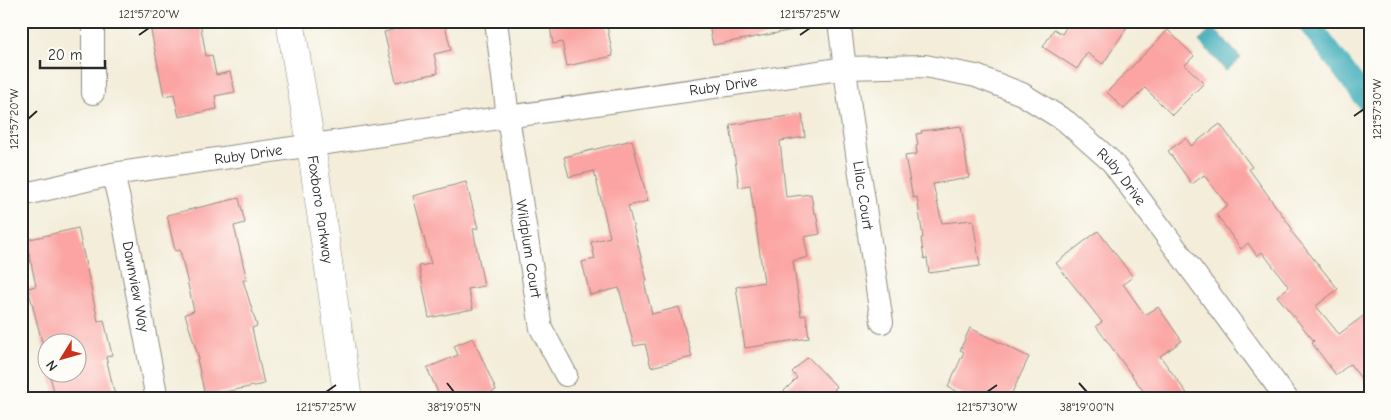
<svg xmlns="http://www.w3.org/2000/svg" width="1391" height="420" font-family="'Comic Neue',sans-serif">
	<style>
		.water { fill: #3babb8; stroke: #336b72 }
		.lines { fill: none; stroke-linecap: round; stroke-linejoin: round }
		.canal { stroke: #3babb8; stroke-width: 22 }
		.building { fill: #fba4a3 }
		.street-casing { stroke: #8f8c82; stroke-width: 24 }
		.secondary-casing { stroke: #8f8c82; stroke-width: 29 }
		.street { stroke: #fff; stroke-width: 22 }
		.secondary { stroke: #fff; stroke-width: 28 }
		.ticks { fill: none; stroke: #2b2b2b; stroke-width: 2 }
		.labels { text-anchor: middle; stroke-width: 4; stroke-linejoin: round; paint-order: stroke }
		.street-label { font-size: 15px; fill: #2b2b2b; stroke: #fdfcf7 }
		.neatline { fill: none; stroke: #2b2b2b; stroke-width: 2 }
		.ticks-label { font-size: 12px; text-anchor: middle; fill: #2b2b2b }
	</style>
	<rect width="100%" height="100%" fill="#fdfcf7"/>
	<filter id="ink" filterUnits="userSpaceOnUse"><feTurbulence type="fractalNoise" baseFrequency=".02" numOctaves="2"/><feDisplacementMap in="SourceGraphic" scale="10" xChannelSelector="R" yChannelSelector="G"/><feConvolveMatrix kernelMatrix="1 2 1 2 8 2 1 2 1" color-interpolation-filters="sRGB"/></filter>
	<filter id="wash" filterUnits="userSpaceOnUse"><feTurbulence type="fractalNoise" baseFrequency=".0096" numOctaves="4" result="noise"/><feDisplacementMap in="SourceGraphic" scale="20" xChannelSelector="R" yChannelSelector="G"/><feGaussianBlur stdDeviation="1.12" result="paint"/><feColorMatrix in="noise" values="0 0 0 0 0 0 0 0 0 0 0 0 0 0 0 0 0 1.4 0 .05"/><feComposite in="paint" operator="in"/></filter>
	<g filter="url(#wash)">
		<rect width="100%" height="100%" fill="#f3edd9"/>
		<path class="water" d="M1213,28l28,30 -15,13 -27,-30z"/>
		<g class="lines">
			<path class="canal" d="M1307,21l63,84"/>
		</g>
		<g id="blocks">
			<path class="building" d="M149,21h51l6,35 6,-1 4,20 14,-3 5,20 -20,4 2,13 -38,8 -5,-23 -10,2z
				M430,21h14l7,29 -17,4 4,19 -42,9 -12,-50z
				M549,21h57l7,35 -46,10 -5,-24 -9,2z
				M708,21h84l1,9 -80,15z
				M1070,21h61l-28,43 -16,-11 -10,16 -34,-22 11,-18 8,5z
				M1168,30l26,26 -9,9 19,18 -32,32 -27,-27 -21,21 -17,-17z
				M802,114l3,23 -25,4 6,56 25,-3 3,19h2l4,21 -16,3 4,20 -15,4 8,55 5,-1 3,23 -64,10 -9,-61 28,-5 -14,-97 -11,2 -9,-62z
				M1220,124l32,43 -3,2 44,61 -2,1 47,58 -22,17 23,28 31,-23v79l-20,-26 -14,11 -24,-32 2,-2 -37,-45 12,-9 -27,-35 -5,4 -9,-13 -7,6 -25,-35 12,-8 -24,-31 -12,9 -24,-33 18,-13 5,8z
				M961,126l8,52 -36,6 9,39 31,-3 7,46 -51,7 -2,-15 -3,1 -3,-21h2l-6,-41 -4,1 -8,-42 12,-2 -1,-8 2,-1 -2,-11 6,-1 -1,-2z
				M632,140l16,61 -20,5 19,75 -3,1 8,32 27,-7 13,50 -41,10 -6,-23 -11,2 -15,-58 -29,7 -8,-33 13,-3 -4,-17 19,-5 -16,-66 -25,6 -5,-20z
				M466,182l12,46 -5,1 11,57 -16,3 5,20 -44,9 -10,-52 12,-2 -18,-68z
				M239,198l6,25 -11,3 13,54h-4l14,46 -5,2 12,56 -59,12 -8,-37h2l-14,-45 9,-3 -14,-61 -5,1 -8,-36z
				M78,228l20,93 6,-1 8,35 -6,2 9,39 -12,3h-47l-7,-27h29v-30h-30v23l-20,-77 8,-2 -10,-46z
				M1098,231l35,46 -10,7 22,31 13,-8 24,34 -22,15 31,43h-42l-53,-73 6,-4 -46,-59z
				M970,328l59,29 -20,42h-37l-24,-12 16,-35 -4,-2z
				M473,338l23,52 -20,9h-35l-14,-31 31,-13 -4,-9z
				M808,357l29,30 -3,2 9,10h-67l21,-21 -5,-6z"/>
		</g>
	</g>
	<g filter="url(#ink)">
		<use href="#blocks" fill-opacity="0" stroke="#8f8c82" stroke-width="1"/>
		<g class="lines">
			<g class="street-casing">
				<g id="street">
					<path id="s1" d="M496,21l12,96 33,211 25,47"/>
					<path id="s2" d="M839,21l10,79 33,222"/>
					<path d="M93,93v-72"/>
					<path id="s3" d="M113,174l9,39 35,186"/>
					<path id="s4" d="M21,195l92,-21 733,-106 79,-2 51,10 46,18 45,28 45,40 175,237"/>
				</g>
			</g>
			<g class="secondary-casing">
				<g id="secondary">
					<path id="s5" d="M290,21l21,124 37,254"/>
				</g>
			</g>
			<use href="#street" class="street"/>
			<use href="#secondary" class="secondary"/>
		</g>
	</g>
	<path class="ticks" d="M139,35l10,-7M800,35l10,-7M1354,116l10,-7M28,119l9,-8M447,383l7,9M1079,383l8,9M326,392l10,-7M987,392l10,-7"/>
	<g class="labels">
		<g class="street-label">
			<text dy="5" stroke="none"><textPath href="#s4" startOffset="711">Ruby Drive</textPath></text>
			<text dy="5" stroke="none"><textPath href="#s4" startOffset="231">Ruby Drive</textPath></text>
			<text dy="5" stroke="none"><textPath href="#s4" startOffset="1146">Ruby Drive</textPath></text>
			<text dy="5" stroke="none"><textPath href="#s2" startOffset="176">Lilac Court</textPath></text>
			<text dy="5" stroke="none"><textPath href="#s5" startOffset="191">Foxboro Parkway</textPath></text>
			<text dy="5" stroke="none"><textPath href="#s1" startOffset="230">Wildplum Court</textPath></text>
			<text dy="5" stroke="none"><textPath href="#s3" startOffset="115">Dawnview Way</textPath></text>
		</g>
	</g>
	<rect width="1391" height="420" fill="none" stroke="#fdfcf7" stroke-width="55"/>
	<g transform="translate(62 358) rotate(233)"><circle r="24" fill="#fdfcf7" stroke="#a9a8a5"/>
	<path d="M0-4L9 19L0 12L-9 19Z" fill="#c8321e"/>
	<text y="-8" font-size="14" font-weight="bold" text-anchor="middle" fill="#2b2b2b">N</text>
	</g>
	<path d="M40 60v8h65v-8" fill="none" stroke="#2b2b2b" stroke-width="2.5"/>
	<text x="48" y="60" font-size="15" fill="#2b2b2b" stroke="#fdfcf7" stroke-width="4" paint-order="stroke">20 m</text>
	<rect x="28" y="28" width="1336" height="364" class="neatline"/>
	<g class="ticks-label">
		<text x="149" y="18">121°57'20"W</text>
		<text x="810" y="18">121°57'25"W</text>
		<text transform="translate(1377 109) rotate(-90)" y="4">121°57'30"W</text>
		<text transform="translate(14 119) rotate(-90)" y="4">121°57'20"W</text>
		<text x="326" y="411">121°57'25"W</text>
		<text x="454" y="411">38°19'05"N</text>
		<text x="987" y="411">121°57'30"W</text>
		<text x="1087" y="411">38°19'00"N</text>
	</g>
</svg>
